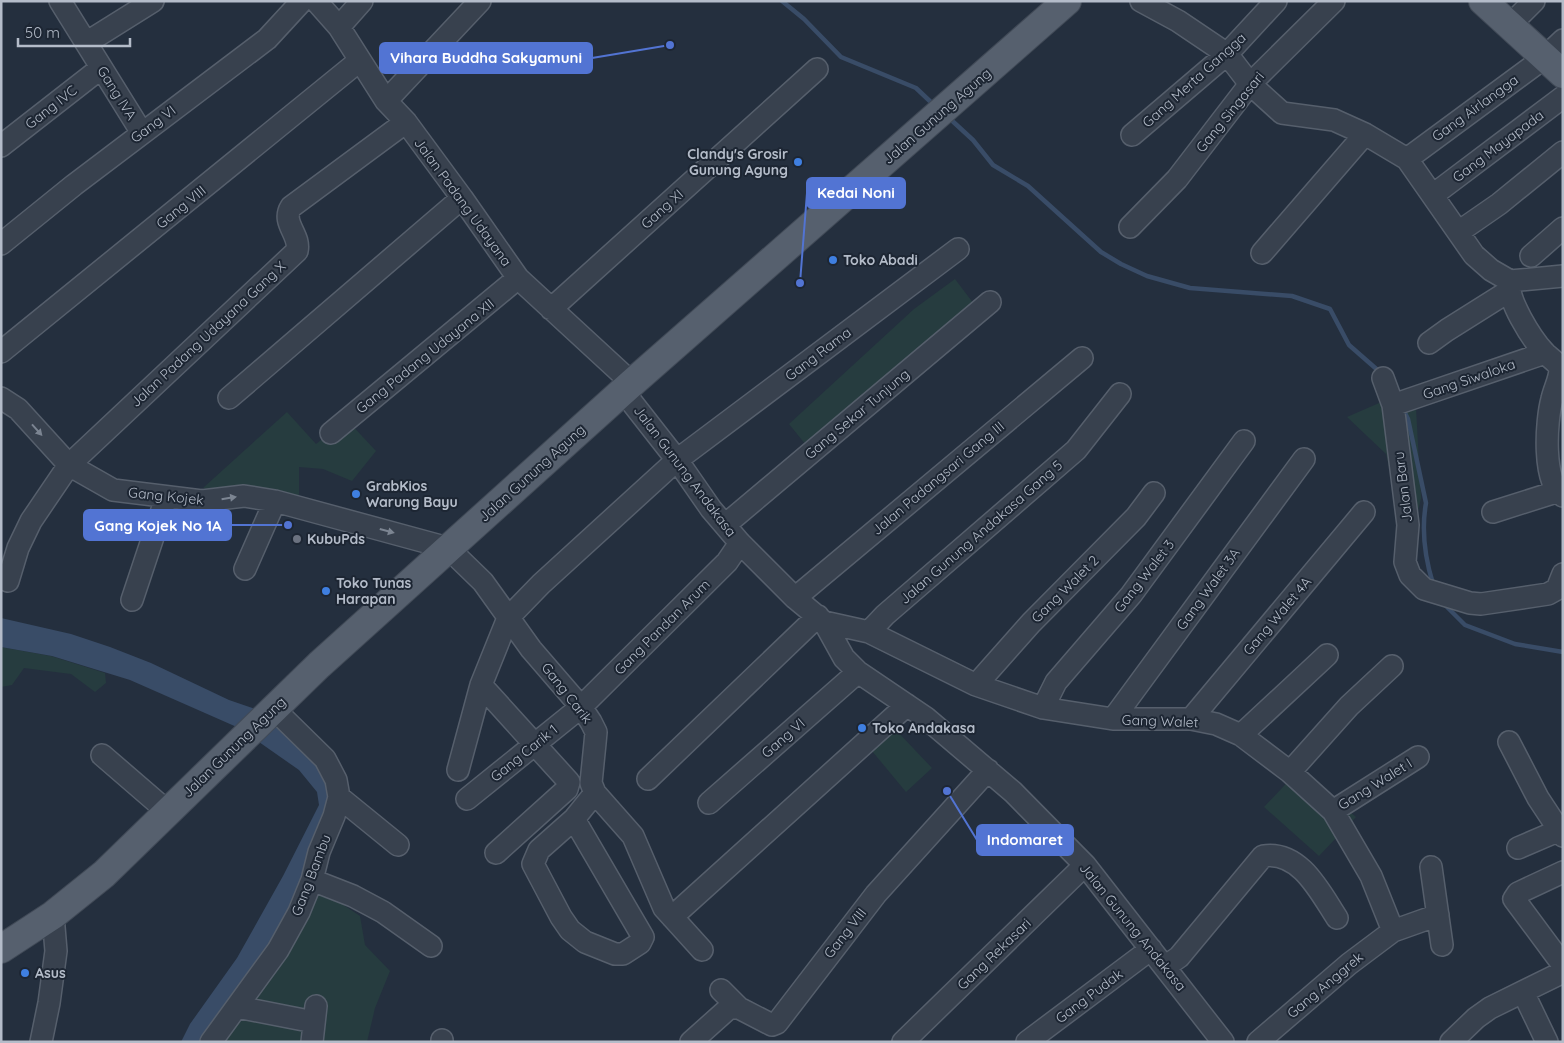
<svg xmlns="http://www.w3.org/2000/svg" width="1564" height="1043" font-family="Quicksand,sans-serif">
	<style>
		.green { fill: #263c3f }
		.water { fill: #394c67 }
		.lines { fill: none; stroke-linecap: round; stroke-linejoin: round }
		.stream { stroke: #394c67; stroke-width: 4.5 }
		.minor-casing { stroke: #565f6c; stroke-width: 24 }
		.major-casing { stroke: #414a57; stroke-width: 30 }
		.minor { stroke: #38414e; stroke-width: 21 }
		.major { stroke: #56606e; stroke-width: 28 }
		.oneway { fill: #7c8592 }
		.shop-dot { fill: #3f7fe0; stroke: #1d2633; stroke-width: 2 }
		.worship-dot { fill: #6b7280; stroke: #1d2633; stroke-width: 2 }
		.labels { text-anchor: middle; stroke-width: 4; stroke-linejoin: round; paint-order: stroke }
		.street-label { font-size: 14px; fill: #b4bcc9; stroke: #1d2633 }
		.poi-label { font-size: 14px; font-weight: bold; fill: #b4bcc9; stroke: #1d2633; text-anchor: start }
		.leader { fill: none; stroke: #5274d3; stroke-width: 2 }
		.callout-dot { fill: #5274d3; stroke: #1d2633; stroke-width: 2 }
		.callout { fill: #5274d3; stroke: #5274d3; stroke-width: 2 }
		.callout-label { font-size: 15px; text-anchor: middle; font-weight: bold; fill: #fff }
	</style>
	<rect width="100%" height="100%" fill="#242f3e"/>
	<path class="green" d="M955,279l25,33 -166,143 -25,-31 125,-115z
		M1409,390l7,18 5,90 -12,54 -23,-98 -39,-37z
		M287,412l29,32 31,-24 29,31 -24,30 -29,-12 -24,-2v29l-30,-7 -22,10 -44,-11z
		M1,647l50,9 54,17 1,10 -11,9 -24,-18 -47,-6 -12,17 -11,2z
		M895,729l37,39 -26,24 -34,-41z
		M1299,770l57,47 -37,39 -55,-49z
		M302,889l40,15 18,12 5,29 25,26 -15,37 -8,34h-164z"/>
	<path class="water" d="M1,618l70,16 39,13 41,16 78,37 29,10 22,21 28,20 25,39 -31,99 -33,63 -66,90h-22l9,-18 47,-66 46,-82 36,-71 -2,-13 -18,-22 -60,-42 -109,-48 -78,-24 -51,-9z"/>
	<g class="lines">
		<path class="stream" d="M782,1l22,18 37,38 75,31 19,18
			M948,117l25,23 20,25 35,21 73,66 20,12 26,12 43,12 102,8 38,13 19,36 32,28
			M1403,409l5,10 18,84c-5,28 -1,55 7,81
			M1444,604l21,21 50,19 48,8"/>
		<g class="minor-casing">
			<path id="minor" d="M60,1l82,132
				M316,1l23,26 47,74 20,21 56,76 56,80 114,105
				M1141,1l37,20 49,33 23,30 32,29 52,7 31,14 42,25 67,96 17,15 19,11
				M1509,26l25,-25
				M339,27l23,-26
				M86,43l67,-42
				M386,101l94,-100
				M1132,135l95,-81 49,-53
				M1,146l100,-78
				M1407,159l137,-101 19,-18
				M1433,195l130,-98
				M1130,227l47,-48 73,-95 84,-83
				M1460,231l39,-27 64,-52
				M1,244l73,-59 193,-146 35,-38
				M1262,253l103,-119
				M1531,256l32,-28
				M1510,281c-4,18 22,58 34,71 5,6 13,9 16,17 0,10 -6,20 -8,30 -6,22 -10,84 11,97
				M1510,281l53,-5
				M551,309l266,-240
				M1429,343l18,-13 62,-39
				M1,352l358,-291
				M1383,378l10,27 15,120 -3,37 5,13 14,14 46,14 11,1 67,-10 9,-5 6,-15
				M623,391l54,69 34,49 29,34 55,55 29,24 20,36 14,14 68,46 87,74 72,73 138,177
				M1,398l17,11 51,56 44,25 89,11 42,-5 31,5 173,47 35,34 48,67 50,58 10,15 5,10 -1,11 -4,40 4,10 38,43 31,72 38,42
				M229,398l233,-200
				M1393,405l152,-52
				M331,433l187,-155
				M1493,512l63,-20
				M725,525l265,-223
				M245,569l30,-68
				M8,581l10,-33 13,-27 38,-56 228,-214c4,-16 -16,-28 -6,-44l115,-85
				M795,598l287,-240
				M132,600l34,-102
				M824,622l45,10 16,-17 191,-165 44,-56
				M869,632l107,53 67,23 70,11h78l25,5 25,11 49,37 43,39 38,65 22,55
				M481,685l88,97 -2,7 -71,64
				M976,685l55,-62 105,-106 18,-24
				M1043,708l13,-26 75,-87 113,-154
				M1113,719l191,-260
				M1191,719l173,-207
				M1241,735l86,-80
				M1509,742l29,56 25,38
				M102,755l66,57
				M458,770l23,-85 27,-67 33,-34 136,-124 281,-211
				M1290,772l59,-66 43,-40
				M648,779l170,-163
				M339,797l59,48
				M467,799l114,-92 146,-145 13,-19
				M709,803l149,-131
				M1333,811l85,-54
				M574,819l69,118 -3,6 -17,11h-8l-30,-12 -15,-12 -9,-13 -28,-53 6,-14 35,-31 21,-26
				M1518,848l42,-18
				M1431,867l11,78
				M1563,872l-45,21 -4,6 49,66
				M312,880l41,16 30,16 48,34
				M672,917l235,-212
				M1166,966l13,-9 84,-101c37,-6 57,36 74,62
				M721,990l18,18
				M1523,992l24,50
				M237,1007l77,15
				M41,1042l8,-39 7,-52 -3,-36
				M211,1042l67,-92 21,-38 13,-32 7,-28 15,-36 5,-19 -3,-17 -11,-21 -52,-51
				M312,1042l4,-36
				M442,1042v-2
				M691,1042l38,-34h10l33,17 5,-2 99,-129 112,-124
				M903,1042l182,-177
				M1027,1042l124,-93
				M1258,1042l91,-78 44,-33 45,-16
				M1451,1042l25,-24 14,-10 73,-36"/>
		</g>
		<g class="major-casing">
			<path id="major" d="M1483,1l80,73
				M1,949l52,-34 51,-41 215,-209 313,-282 435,-382"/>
		</g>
		<use href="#minor" class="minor"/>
		<use href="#major" class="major"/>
	</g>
	<defs><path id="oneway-solid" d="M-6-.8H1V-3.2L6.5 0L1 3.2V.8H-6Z" transform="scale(1.25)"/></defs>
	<g class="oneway">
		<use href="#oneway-solid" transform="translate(37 430) rotate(48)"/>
		<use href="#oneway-solid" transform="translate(229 498) rotate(-9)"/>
		<use href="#oneway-solid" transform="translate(387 531) rotate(15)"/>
	</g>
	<g class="shop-dot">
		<circle cx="798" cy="162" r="5"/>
		<circle cx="833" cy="260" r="5"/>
		<circle cx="356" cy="494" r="5"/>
		<circle cx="326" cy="591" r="5"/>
		<circle cx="862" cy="728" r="5"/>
		<circle cx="25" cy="973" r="5"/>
	</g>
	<circle class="worship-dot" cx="297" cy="539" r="5"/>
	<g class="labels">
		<g class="street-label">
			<text transform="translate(1194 80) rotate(-42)" y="5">Gang Merta Gangga</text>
			<text transform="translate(117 93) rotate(58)" y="5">Gang IVA</text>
			<text transform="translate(51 107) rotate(-38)" y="5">Gang IVC</text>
			<text transform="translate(1475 108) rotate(-36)" y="5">Gang Airlangga</text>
			<text transform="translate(1230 112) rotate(-51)" y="5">Gang Singasari</text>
			<text transform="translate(937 116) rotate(-41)" y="5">Jalan Gunung Agung</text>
			<text transform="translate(153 124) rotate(-37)" y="5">Gang VI</text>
			<text transform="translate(1498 146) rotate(-37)" y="5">Gang Mayapada</text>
			<text transform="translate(463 202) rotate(54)" y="5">Jalan Padang Udayana</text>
			<text transform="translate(181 207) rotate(-39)" y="5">Gang VIII</text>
			<text transform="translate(662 209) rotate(-42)" y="5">Gang XI</text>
			<text transform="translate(208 334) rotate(-43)" y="5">Jalan Padang Udayana Gang X</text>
			<text transform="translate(818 354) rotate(-37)" y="5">Gang Rama</text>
			<text transform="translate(425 356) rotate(-39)" y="5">Gang Padang Udayana XII</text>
			<text transform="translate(1469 379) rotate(-19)" y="5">Gang Siwaloka</text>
			<text transform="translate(857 414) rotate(-40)" y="5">Gang Sekar Tunjung</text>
			<text transform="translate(685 471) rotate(53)" y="5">Jalan Gunung Andakasa</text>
			<text transform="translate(532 473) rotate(-42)" y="5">Jalan Gunung Agung</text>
			<text transform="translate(938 478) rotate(-40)" y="5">Jalan Padangsari Gang III</text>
			<text transform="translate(1403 487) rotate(-97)" y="5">Jalan Baru</text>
			<text transform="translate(166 496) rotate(6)" y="5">Gang Kojek</text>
			<text transform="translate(981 532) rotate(-41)" y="5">Jalan Gunung Andakasa Gang 5</text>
			<text transform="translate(1144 576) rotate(-52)" y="5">Gang Walet 3</text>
			<text transform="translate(1065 589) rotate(-45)" y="5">Gang Walet 2</text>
			<text transform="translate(1208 589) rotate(-54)" y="5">Gang Walet 3A</text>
			<text transform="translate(1277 616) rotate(-50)" y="5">Gang Walet 4A</text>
			<text transform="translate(662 627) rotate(-45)" y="5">Gang Pandan Arum</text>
			<text transform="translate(567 693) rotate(52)" y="5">Gang Carik</text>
			<text transform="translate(1160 721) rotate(2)" y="5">Gang Walet</text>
			<text transform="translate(783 738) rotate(-41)" y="5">Gang VI</text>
			<text transform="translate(234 747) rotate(-44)" y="5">Jalan Gunung Agung</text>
			<text transform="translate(524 753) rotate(-39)" y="5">Gang Carik 1</text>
			<text transform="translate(1375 784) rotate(-32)" y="5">Gang Walet I</text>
			<text transform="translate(311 875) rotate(-69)" y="5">Gang Bambu</text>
			<text transform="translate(1133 927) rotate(51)" y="5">Jalan Gunung Andakasa</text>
			<text transform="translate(845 933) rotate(-52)" y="5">Gang VIII</text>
			<text transform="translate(994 954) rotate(-44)" y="5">Gang Rekasari</text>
			<text transform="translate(1325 985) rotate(-40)" y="5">Gang Anggrek</text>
			<text transform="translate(1089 996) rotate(-37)" y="5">Gang Pudak</text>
		</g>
		<g class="poi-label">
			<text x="788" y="159" text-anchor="end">Clandy's Grosir<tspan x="788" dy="16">Gunung Agung</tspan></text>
			<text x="843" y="265">Toko Abadi</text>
			<text x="366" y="491">GrabKios<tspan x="366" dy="16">Warung Bayu</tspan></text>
			<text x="307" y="544">KubuPds</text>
			<text x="336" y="588">Toko Tunas<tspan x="336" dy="16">Harapan</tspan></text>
			<text x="872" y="733">Toko Andakasa</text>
			<text x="35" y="978">Asus</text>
		</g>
	</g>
	<path class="leader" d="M670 45L592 58M800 283L807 193M288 525L231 525M947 791L977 840"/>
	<g class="callout-dot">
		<circle cx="670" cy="45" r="5"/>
		<circle cx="800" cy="283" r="5"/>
		<circle cx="288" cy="525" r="5"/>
		<circle cx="947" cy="791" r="5"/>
	</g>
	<g class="callout">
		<rect x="380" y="43" width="212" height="30" rx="5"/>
		<rect x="807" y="178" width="98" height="30" rx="5"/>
		<rect x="84" y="510" width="147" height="30" rx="5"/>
		<rect x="977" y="825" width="96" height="30" rx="5"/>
	</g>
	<g class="callout-label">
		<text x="486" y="63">Vihara Buddha Sakyamuni</text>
		<text x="856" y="198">Kedai Noni</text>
		<text x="158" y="531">Gang Kojek No 1A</text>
		<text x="1025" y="845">Indomaret</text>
	</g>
	<rect width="1564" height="1043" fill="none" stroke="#b4bcc9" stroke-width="5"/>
	<path d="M18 38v8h112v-8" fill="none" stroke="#b4bcc9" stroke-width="2.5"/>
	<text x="25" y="38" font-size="15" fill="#b4bcc9" stroke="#1d2633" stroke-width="4" paint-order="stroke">50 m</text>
</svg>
